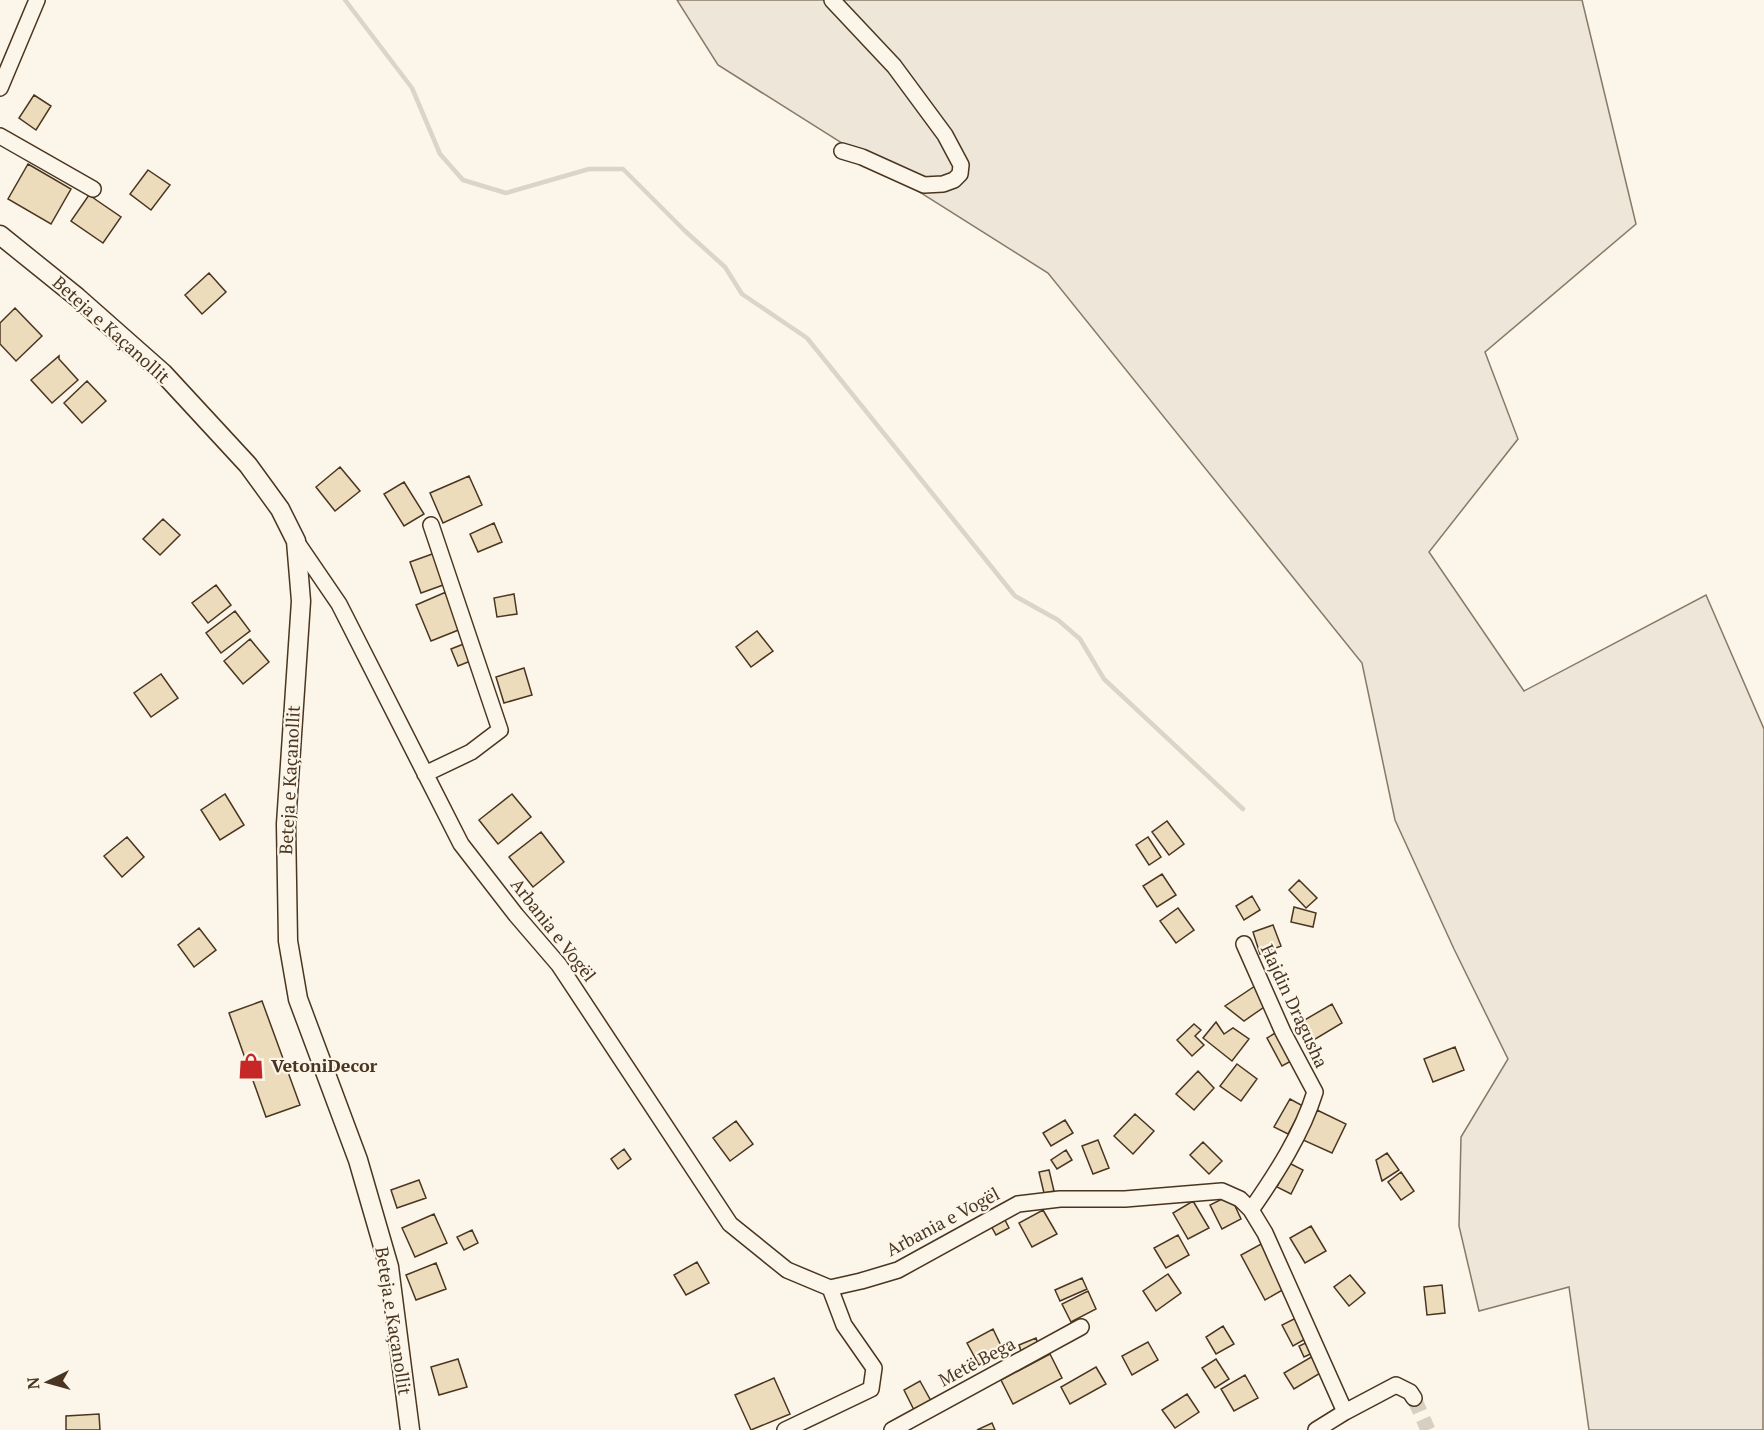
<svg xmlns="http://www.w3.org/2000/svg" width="1764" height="1430" font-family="'PT Serif',serif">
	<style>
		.green { fill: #ede6d9; stroke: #887966; stroke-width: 1.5 }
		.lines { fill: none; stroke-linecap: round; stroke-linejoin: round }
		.stream { stroke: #dcd4c6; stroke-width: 4.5 }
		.building { fill: #ecdcbc; stroke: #4a3520; stroke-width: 1.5 }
		.minor-tunnel { stroke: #d8cfc1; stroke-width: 15; stroke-dasharray: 15 8; stroke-linecap: butt }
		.minor-casing { stroke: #4a3520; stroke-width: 18 }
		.tertiary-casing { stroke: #4a3520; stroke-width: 21 }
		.minor { stroke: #fbf6e9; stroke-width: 15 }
		.tertiary { stroke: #fbf6e9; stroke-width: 18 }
		.labels { text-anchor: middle; stroke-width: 4.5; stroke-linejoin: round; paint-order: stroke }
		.street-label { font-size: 18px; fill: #4a3520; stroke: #fbf6e9 }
		.poi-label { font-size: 18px; font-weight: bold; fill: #4a3520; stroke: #fbf6e9; text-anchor: start }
	</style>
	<rect width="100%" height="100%" fill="#fbf6e9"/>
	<path class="green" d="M677,0h905l54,224 -151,128 33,87 -89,113 95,139 182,-96 58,134 -1,701h-174l-20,-143 -90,24 -20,-85 2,-89 47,-78 -54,-110 -59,-129 -33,-157 -314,-390 -330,-208z"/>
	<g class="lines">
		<path class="stream" d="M345,0l67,88 28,66 23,26 43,13 83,-24h34l62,62 40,36 17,27 65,44 208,258 43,24 22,19 24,40 139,130"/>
	</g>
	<path class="building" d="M34,95l17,11 -15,24 -17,-12z
		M28,164l43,25 -20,35 -43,-25z
		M148,170l22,15 -19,25 -21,-16z
		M89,195l32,22 -18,26 -32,-22z
		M209,273l17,19 -24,22 -17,-19z
		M15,308l27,28 -26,25 -16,-17v-21z
		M59,356v3l19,21 -26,23 -21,-23z
		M87,381l19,20 -24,22 -18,-20z
		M340,467l20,24 -25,20 -19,-24z
		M469,476l13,29 -39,18 -13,-30z
		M404,482l20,32 -20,12 -20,-32z
		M163,519l17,16 -20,20 -17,-16z
		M494,523l8,19 -24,10 -8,-18z
		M435,553l11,31 -25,9 -11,-31z
		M216,585l15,20 -23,18 -16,-20z
		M446,592l15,37 -30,12 -15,-36z
		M514,594l3,20 -20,3 -3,-19z
		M235,611l15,20 -29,22 -15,-20z
		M757,631l16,20 -22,16 -15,-20z
		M250,639l19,23 -26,22 -19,-23z
		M466,643l7,17 -15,6 -7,-17z
		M524,668l8,27 -28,8 -8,-26z
		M161,674l17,24 -27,19 -17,-24z
		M225,794l19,31 -24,15 -19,-30z
		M512,794l19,23 -33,27 -19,-24z
		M1167,821l17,23 -15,11 -17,-23z
		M541,832l23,30 -31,25 -24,-30z
		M127,837l17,20 -22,20 -18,-21z
		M1148,837l13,20 -12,8 -13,-20z
		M1162,874l14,21 -19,12 -14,-21z
		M1299,880l18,18 -11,10 -17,-18z
		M1252,896l8,14 -16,10 -8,-14z
		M1294,907l22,6 -3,14 -22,-5z
		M1178,908l16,22 -18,13 -16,-22z
		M1273,925l8,21 -21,8 -7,-22z
		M199,928l17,22 -22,17 -16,-22z
		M1255,986l12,19 -23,16 -19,-15z
		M262,1001l38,104 -34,12 -37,-104z
		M1332,1004l10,19 -35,21 -11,-19z
		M1216,1022l8,12 9,-6 16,11 -17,22 -29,-23z
		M1194,1024l7,6 -6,6 9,9 -12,11 -15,-16z
		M1277,1032l16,28 -11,6 -15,-28z
		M1455,1047l9,23 -31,12 -9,-23z
		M1237,1064l20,15 -16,22 -21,-15z
		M1198,1071l16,17 -20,22 -18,-16z
		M1290,1099l13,7 -15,28 -14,-7z
		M1317,1110l29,14 -14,29 -29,-13z
		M1135,1114l19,17 -21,23 -19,-18z
		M1065,1120l8,13 -22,13 -8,-13z
		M736,1121l17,23 -23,17 -17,-23z
		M1098,1140l11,28 -16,6 -11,-28z
		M1203,1142l19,19 -13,13 -19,-19z
		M624,1149l7,10 -13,10 -7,-10z
		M1066,1150l6,10 -15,9 -6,-9z
		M1387,1153l12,17 -17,11 -6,-21z
		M1289,1163l14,7 -12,24 -14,-7z
		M1049,1170l5,21 -10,2 -5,-21z
		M1401,1172l13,19 -13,9 -13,-18z
		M419,1180l7,18 -29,10 -6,-18z
		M1230,1195l11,24 -19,10 -12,-24z
		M1193,1201l16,27 -21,11 -15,-26z
		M1043,1210l14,24 -25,13 -13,-24z
		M434,1214l13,29 -32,14 -13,-29z
		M1003,1216l6,12 -13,7 -6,-11z
		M1311,1226l15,25 -21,12 -15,-25z
		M472,1230l6,13 -14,7 -7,-13z
		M1178,1235l11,20 -23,13 -12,-20z
		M1263,1243l23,45 -21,12 -24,-45z
		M697,1262l12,21 -23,12 -12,-20z
		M436,1263l10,26 -30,11 -10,-25z
		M1168,1274l13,19 -25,18 -13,-20z
		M1350,1275l15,18 -16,13 -15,-19z
		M1082,1278l5,11 -27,12 -5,-11z
		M1442,1285l3,28 -18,2 -3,-28z
		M1088,1291l8,18 -25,13 -9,-18z
		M1296,1318l11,20 -14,8 -11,-21z
		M1223,1326l11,18 -18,10 -10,-17z
		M993,1329l11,23 -25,13 -12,-22z
		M1036,1338l3,9 -17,7 -3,-9z
		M1310,1341l5,11 -11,5 -5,-11z
		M1148,1342l10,18 -26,15 -10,-19z
		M1050,1354l12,24 -49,26 -12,-24z
		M1313,1356l9,16 -28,17 -10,-16z
		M458,1359l9,28 -28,8 -8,-28z
		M1216,1359l13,20 -14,9 -13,-20z
		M1096,1367l10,17 -36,20 -9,-17z
		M1245,1375l13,23 -24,13 -13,-22z
		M774,1378l16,36 -39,16 -16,-35z
		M920,1381l11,20 -17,9 -10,-20z
		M1187,1394l12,18 -24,16 -13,-18z
		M99,1414l1,16h-34v-14z
		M992,1423l3,7h-18z"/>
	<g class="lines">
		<path class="minor-tunnel" d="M1414,1398l14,32"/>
		<g class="minor-casing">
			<path id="minor" d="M832,0l62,66 51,69 16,30 -1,9 -6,6 -11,4 -19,1 -62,-28 -20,-6
				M0,88l37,-88
				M0,136l93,53
				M296,541l43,63 122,240 55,71 43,50 171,259 57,46 43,18 31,-7 37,-11 120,-66 42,-5h65l97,-8 18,8 11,11 14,23 80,179
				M425,774l46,-22 29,-22 -69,-205
				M1244,944l39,88 32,60c-13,42 -39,82 -64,118
				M785,1430l86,-41 3,-21 -30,-43 -14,-37
				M892,1430l189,-103
				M1316,1430l29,-18 51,-27 14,7 4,6"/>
		</g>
		<g class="tertiary-casing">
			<path id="tertiary" d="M0,235l77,62 86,76 85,92 32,44 16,32 5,60 -15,223 2,117 10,58 60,161 31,107 21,163"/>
		</g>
		<use href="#minor" class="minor"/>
		<use href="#tertiary" class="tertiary"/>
	</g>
	<defs>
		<g id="shop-bare" transform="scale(2.07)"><path d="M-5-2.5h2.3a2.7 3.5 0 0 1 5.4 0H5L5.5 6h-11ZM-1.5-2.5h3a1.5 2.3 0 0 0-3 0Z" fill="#c62828" stroke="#fbf6e9" stroke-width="2.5" paint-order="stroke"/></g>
	</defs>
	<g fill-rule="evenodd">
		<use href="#shop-bare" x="251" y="1066"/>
	</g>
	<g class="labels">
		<g class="street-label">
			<text transform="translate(111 330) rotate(42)" y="6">Beteja e Kaçanollit</text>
			<text transform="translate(290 780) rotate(-87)" y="6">Beteja e Kaçanollit</text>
			<text transform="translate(553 930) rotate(52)" y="6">Arbania e Vogël</text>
			<text transform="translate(1294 1006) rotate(65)" y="6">Hajdin Dragusha</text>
			<text transform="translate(943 1222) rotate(-28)" y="6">Arbania e Vogël</text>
			<text transform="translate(393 1321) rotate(81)" y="6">Beteja e Kaçanollit</text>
			<text transform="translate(977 1362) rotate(-28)" y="6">Metë Bega</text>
		</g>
		<g class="poi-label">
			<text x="271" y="1072">VetoniDecor</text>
		</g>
	</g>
	<g transform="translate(48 1382) rotate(265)" stroke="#fbf6e9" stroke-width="4.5" paint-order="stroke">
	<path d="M0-4.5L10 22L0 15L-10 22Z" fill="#4a3520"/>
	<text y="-9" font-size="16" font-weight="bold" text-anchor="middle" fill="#4a3520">N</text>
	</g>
</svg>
